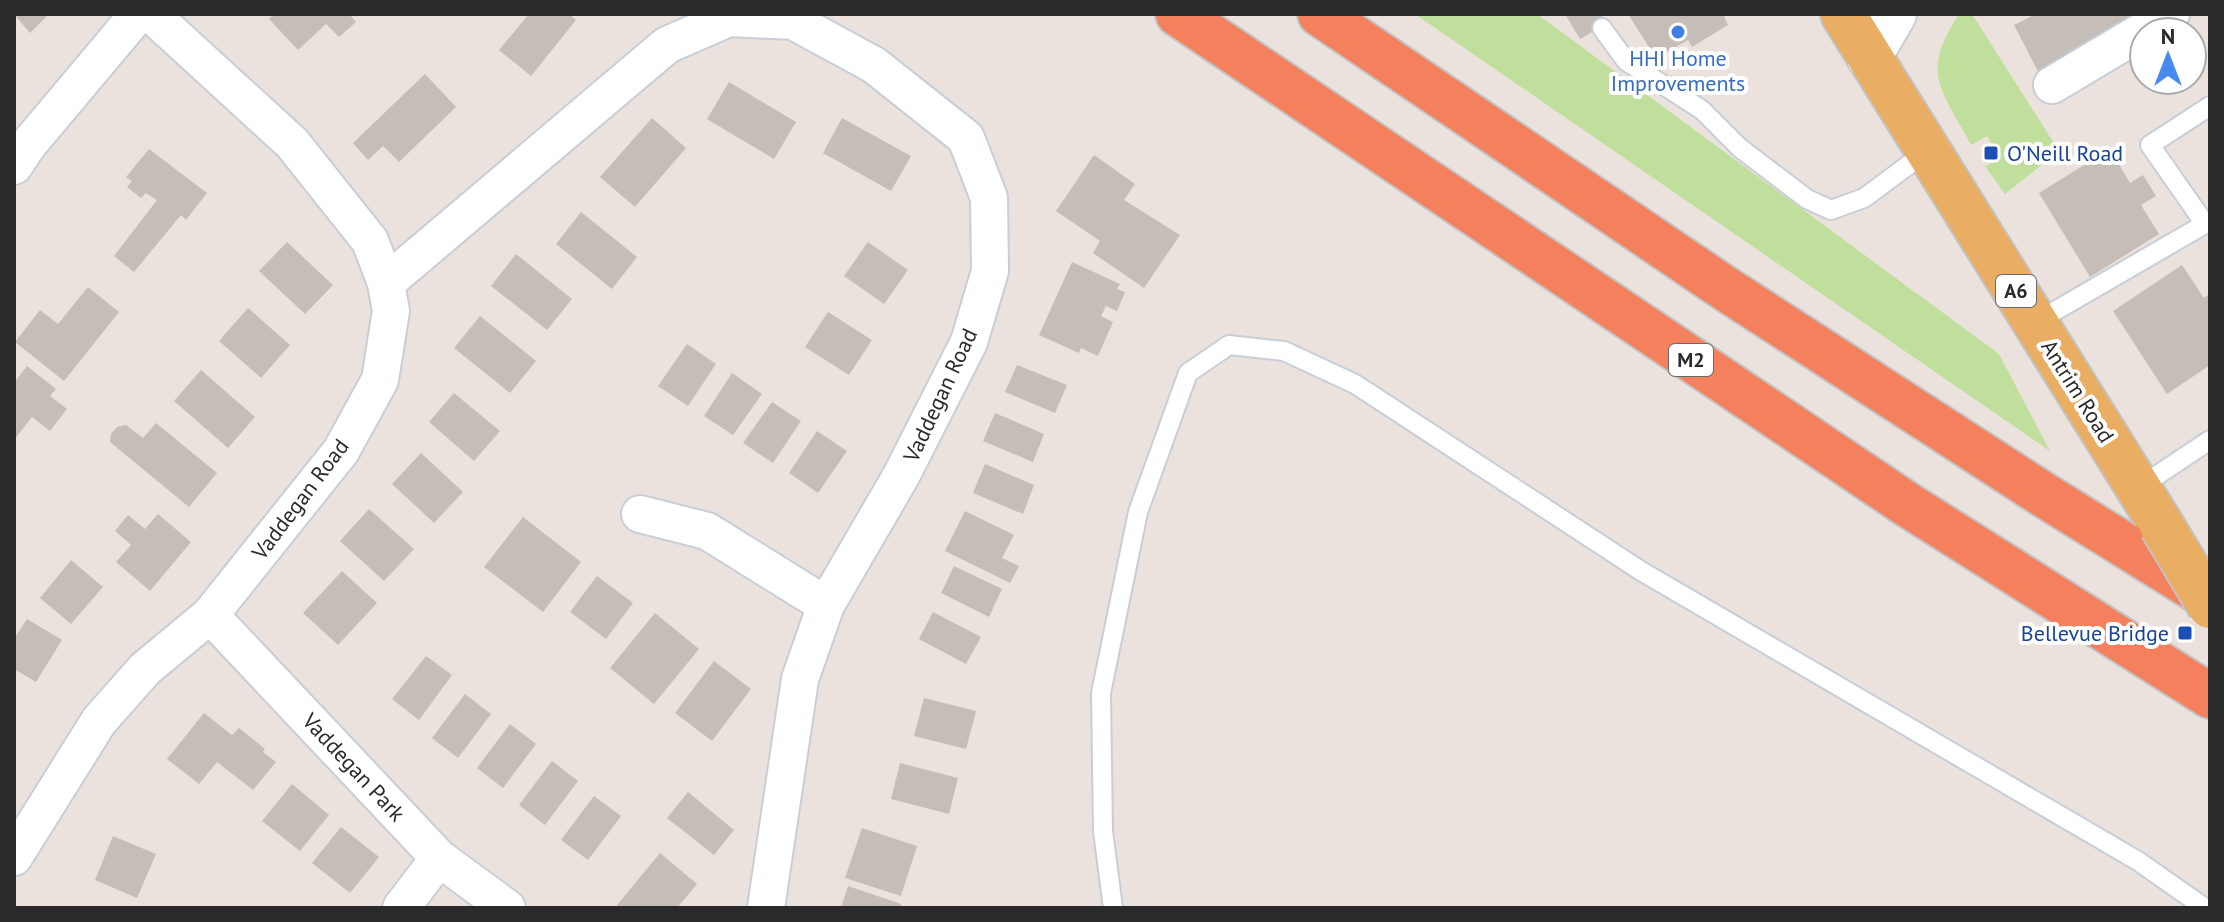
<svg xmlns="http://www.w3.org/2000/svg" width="2224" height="922" font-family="'PT Sans',sans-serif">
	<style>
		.green { fill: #c1df9c }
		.building { fill: #c4bdb8 }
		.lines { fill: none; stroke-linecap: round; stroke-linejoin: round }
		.lane-casing { stroke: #c8ced7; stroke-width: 22 }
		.street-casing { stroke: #c8ced7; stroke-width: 40 }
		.secondary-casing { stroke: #c8ced7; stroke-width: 48 }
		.primary-casing { stroke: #c3c3c3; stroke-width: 48 }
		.highway-casing { stroke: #c3c3c3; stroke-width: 48 }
		.lane { stroke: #fff; stroke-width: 18 }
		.street { stroke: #fff; stroke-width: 36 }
		.secondary { stroke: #fff; stroke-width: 44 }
		.primary { stroke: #e9ae64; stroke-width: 44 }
		.highway { stroke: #f5805e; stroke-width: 44 }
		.primary-bridge-casing { stroke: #c3c3c3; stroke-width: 48; stroke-linecap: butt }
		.primary-bridge { stroke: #e9ae64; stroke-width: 44 }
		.shop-dot { fill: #3f7fe0; stroke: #fff; stroke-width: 3 }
		.transit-dot { fill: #1a4fb4; stroke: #fff; stroke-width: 3 }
		.labels { text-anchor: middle; stroke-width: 8; stroke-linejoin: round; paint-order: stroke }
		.shield { fill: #fff; stroke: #6a6a6a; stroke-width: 2 }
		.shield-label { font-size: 20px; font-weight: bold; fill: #2a2a2a }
		.shop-label { font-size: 22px; fill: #366cbe; stroke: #fff }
		.transit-label { font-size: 22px; fill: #164399; stroke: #fff; text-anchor: start }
		.street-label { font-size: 22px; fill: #2a2a2a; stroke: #fff }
	</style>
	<rect width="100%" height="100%" fill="#ebe2dd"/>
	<path class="green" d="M1415,14h122l462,340 51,97z
		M1959,14h13l87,137 -54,43 -20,-28 16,-7 -14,-23 -16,9c-30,-57 -51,-71 -12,-131z"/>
	<path class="building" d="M14,14h35l-19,19z
		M274,14h75l7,8 -17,15 -13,-13 -28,26 -29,-31z
		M529,14h40l7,6 -45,56 -32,-26z
		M1565,14h36l5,10 -26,15z
		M1628,14h99l-3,2 4,9 -36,22 -4,-7 -21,12 -2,-3 -11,6z
		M2036,14h127l-120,67 -29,-56z
		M425,74l31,33 -57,55 -16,-16 -15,14 -15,-17z
		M729,82l67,40 -22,37 -67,-40z
		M652,118l34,30 -51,59 -35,-30z
		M842,118l69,38 -20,35 -68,-38z
		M149,149l58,44 -21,27 -5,-5 -47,57 -20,-16 43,-56 -11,-7 -5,5 -14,-11 5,-6 -6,-4z
		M2110,149l20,34 13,-8 13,21 -15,9 18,29 -69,43 -51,-84z
		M1094,155l41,29 -11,16 56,35 -36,53 -51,-35 7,-12 -44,-30z
		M581,212l56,45 -25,32 -56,-45z
		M287,242l46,43 -28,29 -46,-43z
		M868,242l40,28 -24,34 -40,-28z
		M516,254l56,45 -25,31 -56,-44z
		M1072,262l48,22 -3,5 8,3 -8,19 -11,-5 -5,10 12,6 -15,34 -17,-8 -2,5 -40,-18z
		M2182,265l22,33 6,-4v71l-43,29 -54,-83z
		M88,287l31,25 -55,69 -49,-39 25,-32 18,14z
		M248,308l42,37 -29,33 -42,-37z
		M828,312l44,28 -23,35 -44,-28z
		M480,316l56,45 -26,32 -56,-45z
		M687,344l29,20 -28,42 -30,-20z
		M1017,365l50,20 -12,28 -50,-21z
		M27,366l29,23 -6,7 17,13 -17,22 -18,-14 -18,23v-57z
		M201,370l54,47 -27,31 -54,-47z
		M732,373l30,21 -29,41 -29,-19z
		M454,393l46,38 -26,30 -45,-39z
		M772,402l29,19 -28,42 -30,-20z
		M995,413l49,21 -11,28 -50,-21z
		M156,423l61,50 -28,34 -79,-65 1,-8 6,-7 9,-2 17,13z
		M817,431l30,20 -29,42 -29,-20z
		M421,453l42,39 -29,31 -42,-39z
		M985,464l49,21 -11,29 -50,-21z
		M369,509l45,40 -30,32 -44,-40z
		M965,511l49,24 -12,23 17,8 -9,17 -65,-32z
		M158,514l33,28 -41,49 -34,-29 15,-17 -16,-14 13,-16 17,14z
		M523,517l58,45 -38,50 -59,-45z
		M71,560l32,27 -32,37 -31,-26z
		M954,566l48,23 -13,28 -48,-24z
		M342,571l35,32 -39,42 -35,-32z
		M597,576l36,27 -27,36 -36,-27z
		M933,612l48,25 -15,27 -47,-25z
		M655,613l44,36 -45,55 -44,-36z
		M27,619l35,21 -26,42 -22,-13v-30z
		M426,656l26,19 -33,45 -27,-21z
		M714,661l37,28 -39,52 -37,-28z
		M465,694l26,20 -33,44 -26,-20z
		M924,698l52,13 -10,38 -52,-13z
		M204,713l28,22 7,-7 26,21 -2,3 13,10 -23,28 -36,-28 -18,22 -32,-25z
		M510,724l26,20 -33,44 -26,-20z
		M552,761l26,20 -33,44 -26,-20z
		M900,763l58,15 -9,36 -58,-15z
		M292,784l37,31 -29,36 -38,-30z
		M688,792l46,38 -20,25 -47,-37z
		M594,796l27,20 -33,44 -27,-20z
		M341,827l38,30 -29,36 -38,-30z
		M862,828l55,18 -16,50 -56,-18z
		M113,836l43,18 -19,44 -42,-18z
		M660,853l37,31 -20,24h-57l-3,-3z
		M848,886l53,18 -1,4h-59z"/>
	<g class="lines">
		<g class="lane-casing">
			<path id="lane" d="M1602,28l24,33 76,49 38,38 67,51 24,11 33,-12 62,-46
				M2036,322l169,-98 -55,-79 60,-39
				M2138,488l72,-48
				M1113,908l-10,-77 -2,-138 37,-181 50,-139 41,-28 55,6 71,33 286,187 497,290 67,47"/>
		</g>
		<g class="street-casing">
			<path id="street" d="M2052,85l119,-71
				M14,166l14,-21 110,-131
				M386,283l281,-238 62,-27 64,3 81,44 92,73 23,60 1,73 -21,71 -68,134 -75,129 -26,74 -34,229
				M640,514l67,17 119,74
				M210,615l229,243 68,50
				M14,857l85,-136 46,-52 65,-54 131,-164 39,-71 11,-69 -5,-28 -16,-42 -78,-98 -141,-129
				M401,908l38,-50"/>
		</g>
		<g class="secondary-casing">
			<path id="secondary" d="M1869,57l25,-43"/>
		</g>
		<g class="primary-casing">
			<path id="primary" d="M1843,14l319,512"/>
		</g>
		<g class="highway-casing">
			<path id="highway" d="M1178,14l730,491 302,191
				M1320,14l403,273 321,208 166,103"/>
		</g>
		<use href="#lane" class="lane"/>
		<use href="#street" class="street"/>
		<use href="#secondary" class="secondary"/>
		<use href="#primary" class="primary"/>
		<use href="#highway" class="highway"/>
		<g class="primary-bridge-casing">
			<path id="primary-bridge" d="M2162,526l48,80"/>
		</g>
		<use href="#primary-bridge" class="primary-bridge"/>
	</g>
	<circle class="shop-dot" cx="1678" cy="32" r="8"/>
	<g class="transit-dot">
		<rect x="1983" y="145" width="16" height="16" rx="4"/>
		<rect x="2177" y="625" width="16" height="16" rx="4"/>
	</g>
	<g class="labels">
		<g class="shield">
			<rect x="1996" y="275" width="40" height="32" rx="6"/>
			<rect x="1669" y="344" width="44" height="32" rx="6"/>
		</g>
		<g class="shield-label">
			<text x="2016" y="298">A6</text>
			<text x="1691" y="367">M2</text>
		</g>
		<g class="shop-label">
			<text x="1678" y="66">HHI Home<tspan x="1678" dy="25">Improvements</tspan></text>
		</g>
		<g class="transit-label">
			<text x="2007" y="161">O'Neill Road</text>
			<text x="2169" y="641" text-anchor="end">Bellevue Bridge</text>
		</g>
		<g class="street-label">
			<text transform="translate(2078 391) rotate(58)" y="8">Antrim Road</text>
			<text transform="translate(940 395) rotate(-65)" y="8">Vaddegan Road</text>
			<text transform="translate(300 499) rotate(-53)" y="8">Vaddegan Road</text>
			<text transform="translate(354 767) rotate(47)" y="8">Vaddegan Park</text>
		</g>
	</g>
	<rect width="2224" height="922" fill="none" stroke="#2a2a2a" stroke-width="32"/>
	<g transform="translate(2168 56)"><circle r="38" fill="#ffffff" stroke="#aaaaaa" stroke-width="2"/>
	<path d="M0-6L14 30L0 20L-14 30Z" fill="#4689ef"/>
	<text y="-12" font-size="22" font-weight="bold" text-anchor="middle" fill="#2a2a2a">N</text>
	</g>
</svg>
